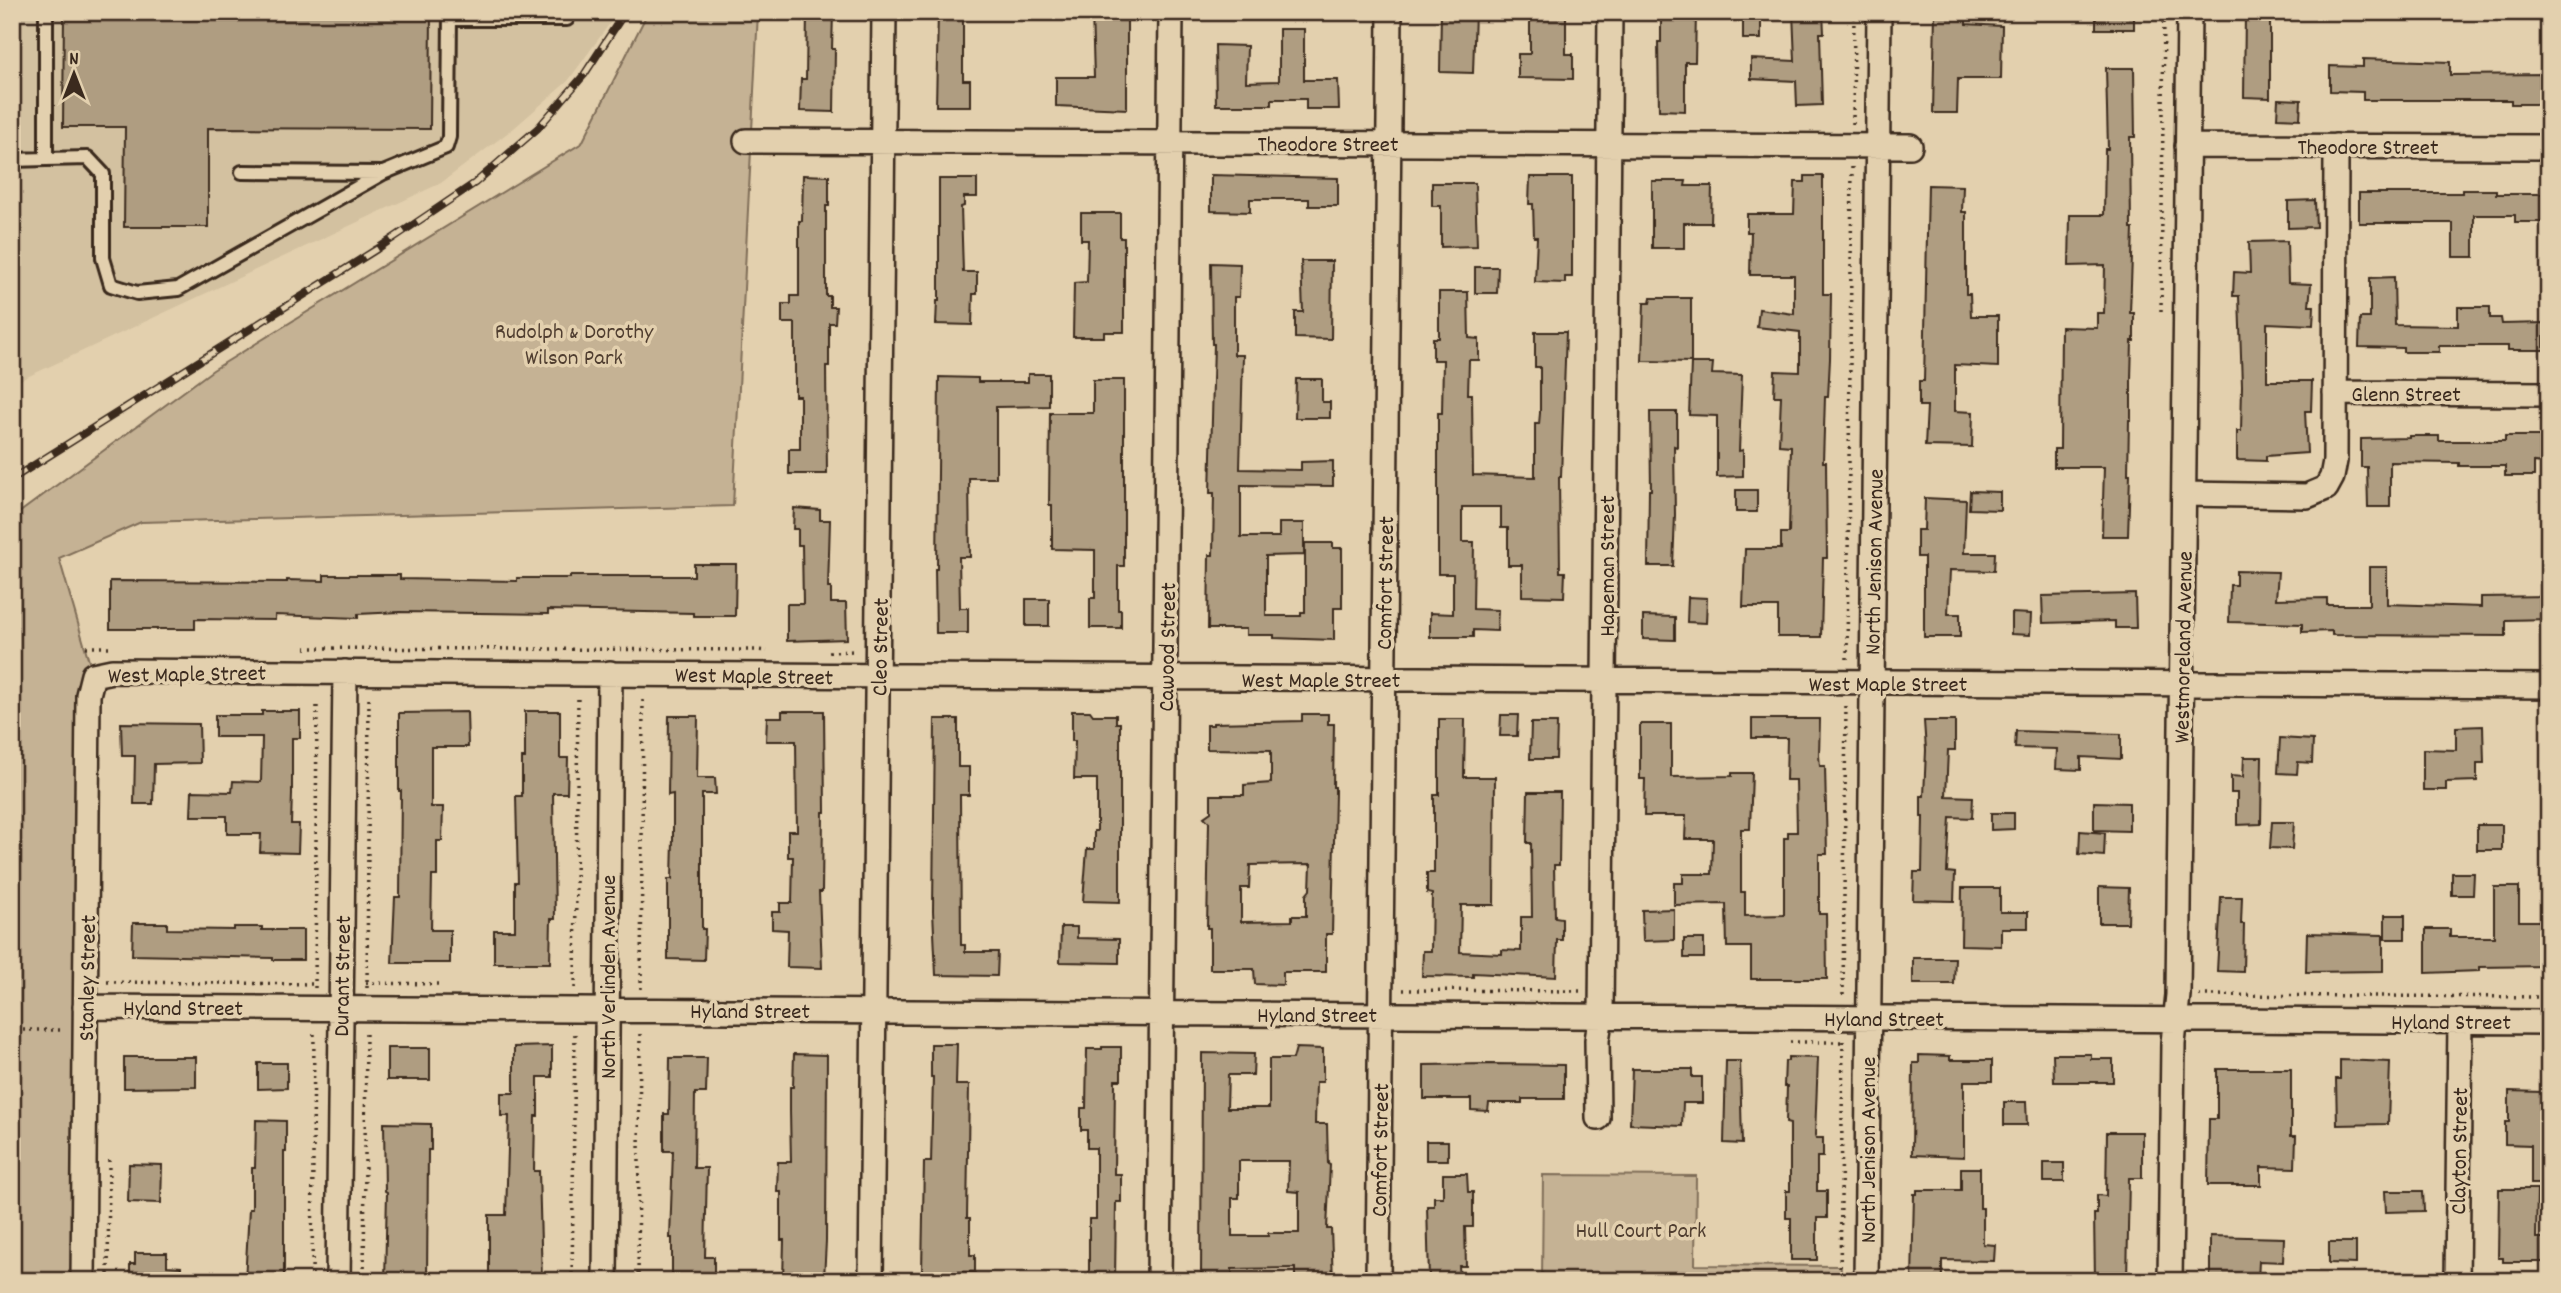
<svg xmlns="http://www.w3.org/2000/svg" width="2561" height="1293" font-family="Dekko,sans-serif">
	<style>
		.built { fill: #d3c1a0 }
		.green { fill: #c5b294; stroke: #806e59; stroke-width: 2 }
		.building { fill: #af9d81; stroke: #3b2a1e; stroke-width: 2; fill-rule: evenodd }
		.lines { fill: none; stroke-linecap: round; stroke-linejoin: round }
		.lane-casing { stroke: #3b2a1e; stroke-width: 18 }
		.street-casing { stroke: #3b2a1e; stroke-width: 28 }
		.path { stroke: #3b2a1e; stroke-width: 3.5; stroke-dasharray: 2 5; stroke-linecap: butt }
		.lane { stroke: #e3d0ae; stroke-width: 12 }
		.street { stroke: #e3d0ae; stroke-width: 23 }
		.rail-casing { stroke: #3b2a1e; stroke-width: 8 }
		.rail { stroke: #e3d0ae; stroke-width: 5; stroke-dasharray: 16; stroke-linecap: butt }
		.labels { text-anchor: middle; stroke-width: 7; stroke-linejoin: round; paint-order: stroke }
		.street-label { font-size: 23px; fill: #3b2a1e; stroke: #e3d0ae }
		.park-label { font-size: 23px; fill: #503e30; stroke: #e3d0ae }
	</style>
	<rect width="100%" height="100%" fill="#e3d0ae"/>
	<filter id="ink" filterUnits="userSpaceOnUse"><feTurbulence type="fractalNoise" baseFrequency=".0143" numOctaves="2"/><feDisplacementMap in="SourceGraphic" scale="14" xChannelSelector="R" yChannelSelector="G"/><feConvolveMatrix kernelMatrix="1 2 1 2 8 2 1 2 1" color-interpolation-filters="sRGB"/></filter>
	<g filter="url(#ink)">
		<path class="built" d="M12,12h606l-50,69 -54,47 -73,55 -429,201z"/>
		<path class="green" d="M648,12h110l-25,494 -592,16 -82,36 34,117 -6,606h-75v-763l201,-148 369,-227z
			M1543,1175l153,1 -1,89 146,1 -1,15h-298z"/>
		<path class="building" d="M64,12h367l-1,117 -222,-1v99h-84l1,-100h-62z
			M807,12h26l-1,37h3l-1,63 -34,-1 1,-32h5z
			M938,12h25v68h7v26h-34z
			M1092,12h35v97l-71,-3v-29h38z
			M1441,12h34l-2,61 -33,-1z
			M1530,12h36v42h7v25l-55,-1v-24h12z
			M1661,12h35l-1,50h-10v49l-26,-1 -1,-68h3z
			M1793,12h30l1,21h-4l2,72 -25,1 -1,-25 -45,-2v-20l44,2z
			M1935,12h31v12l36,2 -1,53h-43l-1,34h-24z
			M2096,12h38v17h-38z
			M2245,13l25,1v84l-26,-1z
			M1743,19h18v20h-18z
			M1279,29h25v51h34l1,29h-33v-10h-34v6h-56l-1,-60 32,1 -1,36 33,-1z
			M2363,59l87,3v13l96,-1v30h-35v-4h-148v-8l-33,-1v-25l33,1z
			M2106,68h28l1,69h-5l1,92h2l-3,84h4v28h-2l-1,38v41h-2l-1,54h2l-2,62h-26l2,-69h-50v-18h6l1,-122 36,1v-15h7l1,-48 -36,1 1,-51h34l1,-66h3z
			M2278,99l23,1 -1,19 -23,-1z
			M803,175l26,1v30h-3v90h4v11h6l-1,16h-6v43h-3l1,108h-38v-25h11v-53h-5v-73h-13v-19h9v-8h8v-75h3z
			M1211,175l127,3v28h-29v-7h-59v13l-39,-1z
			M1805,176h18v118h8l-1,65 -2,38h-3l-2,65h3l1,96h-4l-2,79h-43v-30h-35l2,-58h36v-16h8l2,-87 -12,-1 2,-49h-7l1,-25 25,1v-40l-43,-5 2,-18 35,5v-39h-44l1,-43h-4v-18h47l1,-32h10z
			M1530,177h42v100h-7v6l-30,-1 2,-45h-3l-1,-33h-4z
			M939,179h38v18h-13v9l-3,1 2,65h14v22h-4l-1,31 -36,-1 1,-23h2z
			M1652,181h34l-1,5h27l-1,37h-27v25h-32z
			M1432,183h43l2,63 -36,1v-41h-9z
			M1928,185l35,1 -1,26h4v82h4l1,22h27v51l-43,-2v46l18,1 -1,35 -47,-1 2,-40h-8v-25h5z
			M2462,190h34v4h52v28h-33v-7h-41v42h-21v-34h-94v-30h103z
			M2315,200l1,27 -28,1v-27z
			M1081,213h39v25h4v94h-20v5h-31l1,-54 13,-1 1,-42h-7z
			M2287,241l1,42 23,1 -2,22h5l-1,19 -46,-2v58h45l-1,30h-6l2,42 -41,3v5l-29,-1v-29h4l1,-45 -3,-90h-6l1,-24 16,1 -1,-31z
			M1301,261h31l-1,78 -36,-1v-26h8z
			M1211,263l29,1 -1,33h-5v58h9l-3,114 61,1v-8l32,-1v25l-92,-1v52h38v-14h25v32l-38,1v60h35v-4h4v-69h28v5h9v60h-8v32l-60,-2v-3h-28v-6h-38l1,-74h4l1,-62h-4l4,-149h-2z
			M1475,267h23l-1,26h-22z
			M2394,277l1,48 63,1v-19h32v11h11l1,6 42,-1v27h-36v-4h-69v6h-36v-4l-44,-1 1,-29h10v-40z
			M1439,292h29l1,46 10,1v21h-10l-1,34h4l1,81 62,2v-53h4l1,-11v-46h-5v-35h31l-5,145h-2l1,95h5l-1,25 -42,-1v-31h-14v-37h-7v-21h-39v35h12l-1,67 25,1 -1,21 -24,-1v7h-43v-24l23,1v-40h-15v-161h4l1,-53h-10v-22h6z
			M1651,298h40v64l-49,-1 2,-58h6z
			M1691,363h22l-1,11 30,1 -3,76 4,-1v26l-26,1v-61l-28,-1z
			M1028,374h21v32l-53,1v71h-27l1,79h-11l1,51h8v25h-32l-1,-64h2l2,-192 39,1v4h50z
			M1296,379h26v23h8v16h-35z
			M1093,380h31v186h-6v44h3v18h-31v-30h5v-48l-43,-1v-44h-3l1,-92h43z
			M1650,412h27v35l-3,-1 1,69 -2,51h-25l1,-76h2z
			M2409,436h30v5h66v-5h38l-1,27 -8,-1v14h-29v-10h-46v-3l-69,-1v45h-22l-1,-40h-6v-28l48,-1z
			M1736,490h21v22h-21z
			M1970,491l30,1v18l-31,-1z
			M1925,498l41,2 -2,53h31l-1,18 -44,-1 -2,44h12v23h-36v-80h-7v-27h7z
			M794,508l26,2v10h10l-2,68h3v15h15l1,36 -60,2v-37h16l-1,-59h-4v-16h-5z
			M694,564h42l-1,52h-42v-3l-145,-3v4l-148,-2 -42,2v4l-83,-3v5l-80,-1v10h-85v-48l177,1v-2l37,1v-6h76v4l117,2v-3h53v-2h124z
			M2369,567h18v37l94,3v-10l68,-1v23l-43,1v16l-174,-1v-4l-30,1v-8l-73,-2 1,-37h6v-14l42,1 -2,27 51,-1v7h42z
			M2135,594l1,34h-21v-7l-72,2 -1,-27z
			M1688,597l19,1 -1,25 -19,-1z
			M1026,599h23v27h-23z
			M2011,613l20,1 -1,21 -19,-1z
			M1643,616l32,1v23l-32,-1z
			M262,711h38v27h-8v56l-1,30h8l-1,29 -38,-1 1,-18h-34v-18h-36l1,-25 40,1 1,-11 28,1 1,-45h-47v-22h47z
			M525,711h35v47h8l-1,35h-14l2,126h-4l-1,44h-56v-33h21v-48h3l-2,-86h6v-38h3z
			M782,711h42l1,101h-2l-1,80h-3l3,76 -35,-1 1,-37 -16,-1v-17h8v-9h12l1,-46h-5v-26h9l-1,-90h-30l1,-24h15z
			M1072,711h18l3,4h23v8h4v179l-37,-1 4,-52h7v-18h3v-52h-23l1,-38h-3z
			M467,712l1,35h-37v60h12l-1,34h-5v35h-5l-1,54h19v33h-58l3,-66h5l1,-106h-2v-78z
			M1302,714h26v10h6l-1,63h2v6l-3,141h-6v38h-43v13l-28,-1 -1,-15h-44v-41h-3l2,-106 -5,-5 7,-5v-17h33v-10l27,-2v-33l-64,-1v-24h6v-2l89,-2zM1311,864l-1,26 -4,5v21h-14v5l-51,1v-34h8l1,-23z
			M1501,715h17l-1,21h-17z
			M669,716h29l-1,62h18l1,16h-14v135h3l-1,31 -36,-1v-80h4l1,-39v-46l-5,1z
			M935,719h23v48h11v28h-9l1,150h4v7h33l-1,24 -61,-1 -3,-64z
			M1439,719h26l-1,58h31l-1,128h-33l-1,47 42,2v-4l19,1v-34h11l-1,-74h-4l1,-51h32l-1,73h-5l1,52 7,1v22h-5l-1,37 -83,-4v4l-51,-1 1,-25h8l1,-57 -5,-1v-20h7v-78h5z
			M1752,719h68l-1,36 1,11h5l2,88h-8v60h7l1,65h-76v-32h-24l-1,-43 -52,1v-22h9v-9h29l1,-35h-28l1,-23h-42l1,-37h-5v-55h31v53l61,-1v-3h20l-2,56h-9v63h4v24l39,-1v-77h4v-6h9l-1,-52h-10l1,-42h-35z
			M1924,721h31v29h-7l-2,46 27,1 -1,21 -22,-1 -3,55 8,1 -1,28 -41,-1 1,-28h8l1,-55h-2v-21h3l2,-46z
			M121,723l78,1 1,39 -46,1 -1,40h-19l1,-48h-13z
			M1531,723h26l-1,36h-26z
			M2483,726l1,37h-7v18l-31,1v8h-23v-41l33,1v-23z
			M2016,731l105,3v25l-40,-2v13l-25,-1 1,-20 -42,-1z
			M2280,738l33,2 -1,23 -14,-1 -1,12 -19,-1z
			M2244,757h18l-1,67 -24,1v-32h-6v-17l12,1z
			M2094,802l35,1v28l-35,-1z
			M1991,813h23v16l-23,1z
			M2272,822h22l-2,27 -22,-1z
			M2477,825h25v25h-25z
			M2080,831l25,2 -1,23 -25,-2z
			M2452,873h22l-1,22h-21z
			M2099,887l30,1 -1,35h-29z
			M2494,887h25v34h30v45l-70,1v4l-53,2v-44h24v8h44z
			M1962,888h38v24h28v16h-27v18l-40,-1z
			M2221,897h21l-1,27h3l-1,48 -26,-1z
			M1674,909v31l-31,1 -1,-31z
			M2385,915h20v24h-20z
			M133,923h34v6l67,1v-3h28v3h41v30h-30v-2l-141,-3z
			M1061,927h16v11l42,1v24l-59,-1z
			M2307,933l76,2v36l-77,1z
			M1684,939h20v19h-20z
			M1913,958h42l-1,26h-41z
			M931,1044h26l-1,41h13l-2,133h3v37h5v17h-53l2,-110h7l2,-85h-2z
			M552,1046v31h-14v39h-3l-1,55h5l3,110h-53v-66h17l3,-99h-8v-23h13v-46z
			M1102,1047h19v33h-6l-1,94h7v28h-5l-1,79h-26v-62h7v-71h-9v-18h-6v-22h5l1,-59h15z
			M387,1048h43v32h-43z
			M1296,1048l27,1v33h-7l-1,42h12l1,40 2,1 -3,64h4l2,52h-38v-13l-63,1v12h-31l1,-228 52,1 -1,21h-25l-1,33h42v-49h24zM1239,1161h50l-1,30 11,1v41h-31v3h-36v-38h7z
			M794,1054l33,1 -1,186 -2,38h-6v2h-35l1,-41h-3v-48h-4l1,-30h13l-1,-51v-24h3z
			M2053,1054h38v5h22v23h-59z
			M1919,1055l31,1v4h42v21h-28v76l-52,-2 1,-92h6z
			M124,1057h72v30l-72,1z
			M1788,1057l30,1 -3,77 1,3h7v19h-6v34h10v27h-10v42h-26v-42h-5v-27h4v-67l-4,-1 1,-37h-3l1,-25h3z
			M670,1058h37l-1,35h-11l-1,75h13l-2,89h9v24h-42v-43h-2l3,-87h-9v-37h5z
			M2340,1060l50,2 -2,62 -51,1 -1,-46h4z
			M1726,1061h14l2,83 -18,-1z
			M258,1063h29v25l-29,1z
			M1489,1064l75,1v34h-42v4h-33l-1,8 -17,-1v-11h-47v-34z
			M1632,1069h60v8h10v26h-19l-1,23 -52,-2z
			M2217,1069h74v67h5l-1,32 -34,-1v18h-53l1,-66h8z
			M2509,1091l33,1v15h7v77h-18v-39l-26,-1v-22h4z
			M2004,1102h22l1,23h-23z
			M256,1120l30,1v31h-2v129h-39l4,-72h3v-41h3z
			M384,1123l47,1v26h-3l-1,131h-42l2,-89 -2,-1z
			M2107,1132h35v46h-13l-2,103h-32l-1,-67h3v-19l9,1z
			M1426,1141h22v19h-22z
			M2044,1163h20v19h-20z
			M129,1164l33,1 -1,38 -33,-1z
			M1961,1168h19v40h3v36l12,1 -1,16 -52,-1v21h-30l2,-87h3v-4h44z
			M1443,1174h24l1,18h5v35h-8l1,39h-7l1,13h-31l-2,-73h7v-9h9z
			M2499,1189h38l-1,49h10v24h-43v-4h-5z
			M2385,1191h38l1,20 -38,1z
			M2210,1236l74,2 -1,24 -24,-1 -1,20h-48z
			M2329,1242h27v22l-27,-1z
			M135,1253h32v13l14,1 -1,14h-50v-17h5z"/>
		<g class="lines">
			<g class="lane-casing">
				<path id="lane" d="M46,12v147l42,-1 15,16v84l8,27 26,8 41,-4 205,-116
					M450,19h117
					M12,160l34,-1
					M242,172l141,1 63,-26 3,-10 1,-125"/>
			</g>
			<g class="street-casing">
				<path id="street" d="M746,141l1164,5
					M2187,146l362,1
					M2335,393l214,1
					M2184,494l123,2 19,-8 6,-11 3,-16 1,-315
					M85,1007l2464,15
					M1598,1118l-1,-78 4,-24 9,-1004
					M83,1281l5,-586 5,-20 19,-4 2437,15
					M338,1281l7,-609
					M605,1281l5,-608
					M871,1281l13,-1269
					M1159,1281l12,-1269
					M1378,1281l12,-1269
					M1866,1281l13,-1269
					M2170,1281l3,-238 5,-48 11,-983
					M2457,1281l3,-260"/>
			</g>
			<path class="path" d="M1853,124l1,-112
				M2161,311l3,-299
				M86,647h26
				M305,648l453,2 9,1
				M829,652l25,-1
				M1847,659l5,-493
				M107,982l210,2
				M366,983l72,1
				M315,988l2,-286
				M367,988l2,-293
				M575,988l3,-293
				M641,989l2,-293
				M1403,990l178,1
				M1843,995l3,-293
				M2199,995l350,2
				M16,1030h46
				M1790,1042h55
				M108,1281l1,-123
				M312,1281l2,-250
				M364,1281l2,-250
				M572,1281l3,-250
				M638,1281l2,-249
				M1840,1281l3,-243"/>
			<use href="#lane" class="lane"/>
			<use href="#street" class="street"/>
			<g class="rail-casing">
				<path id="rail" d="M12,479l365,-230 98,-66 63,-55 46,-53 41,-63"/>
			</g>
			<use href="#rail" class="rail"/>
		</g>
	</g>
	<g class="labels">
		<g class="street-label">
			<text x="1328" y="151">Theodore Street</text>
			<text x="2368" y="154">Theodore Street</text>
			<text x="2406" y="401">Glenn Street</text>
			<text transform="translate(1873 562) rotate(-89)" y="8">North Jenison Avenue</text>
			<text transform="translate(1606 566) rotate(-90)" y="8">Hapeman Street</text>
			<text transform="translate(1384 583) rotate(-89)" y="8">Comfort Street</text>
			<text transform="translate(879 647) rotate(-89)" y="8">Cleo Street</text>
			<text transform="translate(1166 647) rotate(-89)" y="8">Cawood Street</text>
			<text transform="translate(2182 647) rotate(-89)" y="8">Westmoreland Avenue</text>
			<text transform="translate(187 673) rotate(-1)" y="8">West Maple Street</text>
			<text transform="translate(754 675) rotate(1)" y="8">West Maple Street</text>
			<text x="1321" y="687">West Maple Street</text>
			<text x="1888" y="691">West Maple Street</text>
			<text transform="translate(341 976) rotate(-89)" y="8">Durant Street</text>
			<text transform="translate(607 977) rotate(-90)" y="8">North Verlinden Avenue</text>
			<text transform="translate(86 978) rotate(-89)" y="8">Stanley Street</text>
			<text x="183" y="1015">Hyland Street</text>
			<text x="750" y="1018">Hyland Street</text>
			<text x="1317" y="1022">Hyland Street</text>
			<text x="1884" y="1026">Hyland Street</text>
			<text x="2451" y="1029">Hyland Street</text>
			<text transform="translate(1379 1150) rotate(-89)" y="8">Comfort Street</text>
			<text transform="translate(1867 1150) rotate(-90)" y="8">North Jenison Avenue</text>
			<text transform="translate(2458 1151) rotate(-89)" y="8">Clayton Street</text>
		</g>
		<g class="park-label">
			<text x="574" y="338">Rudolph &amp; Dorothy<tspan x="574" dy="26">Wilson Park</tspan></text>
			<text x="1641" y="1237">Hull Court Park</text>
		</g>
	</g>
	<rect width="2561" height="1293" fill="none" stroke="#e3d0ae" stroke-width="42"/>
	<rect x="21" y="21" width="2519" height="1251" fill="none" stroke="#3b2a1e" stroke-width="2.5" filter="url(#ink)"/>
	<g transform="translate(74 74)" stroke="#e3d0ae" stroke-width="5" paint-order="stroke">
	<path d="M0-5L12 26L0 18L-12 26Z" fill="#3b2a1e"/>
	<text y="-10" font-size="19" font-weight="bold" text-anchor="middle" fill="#3b2a1e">N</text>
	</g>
</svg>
